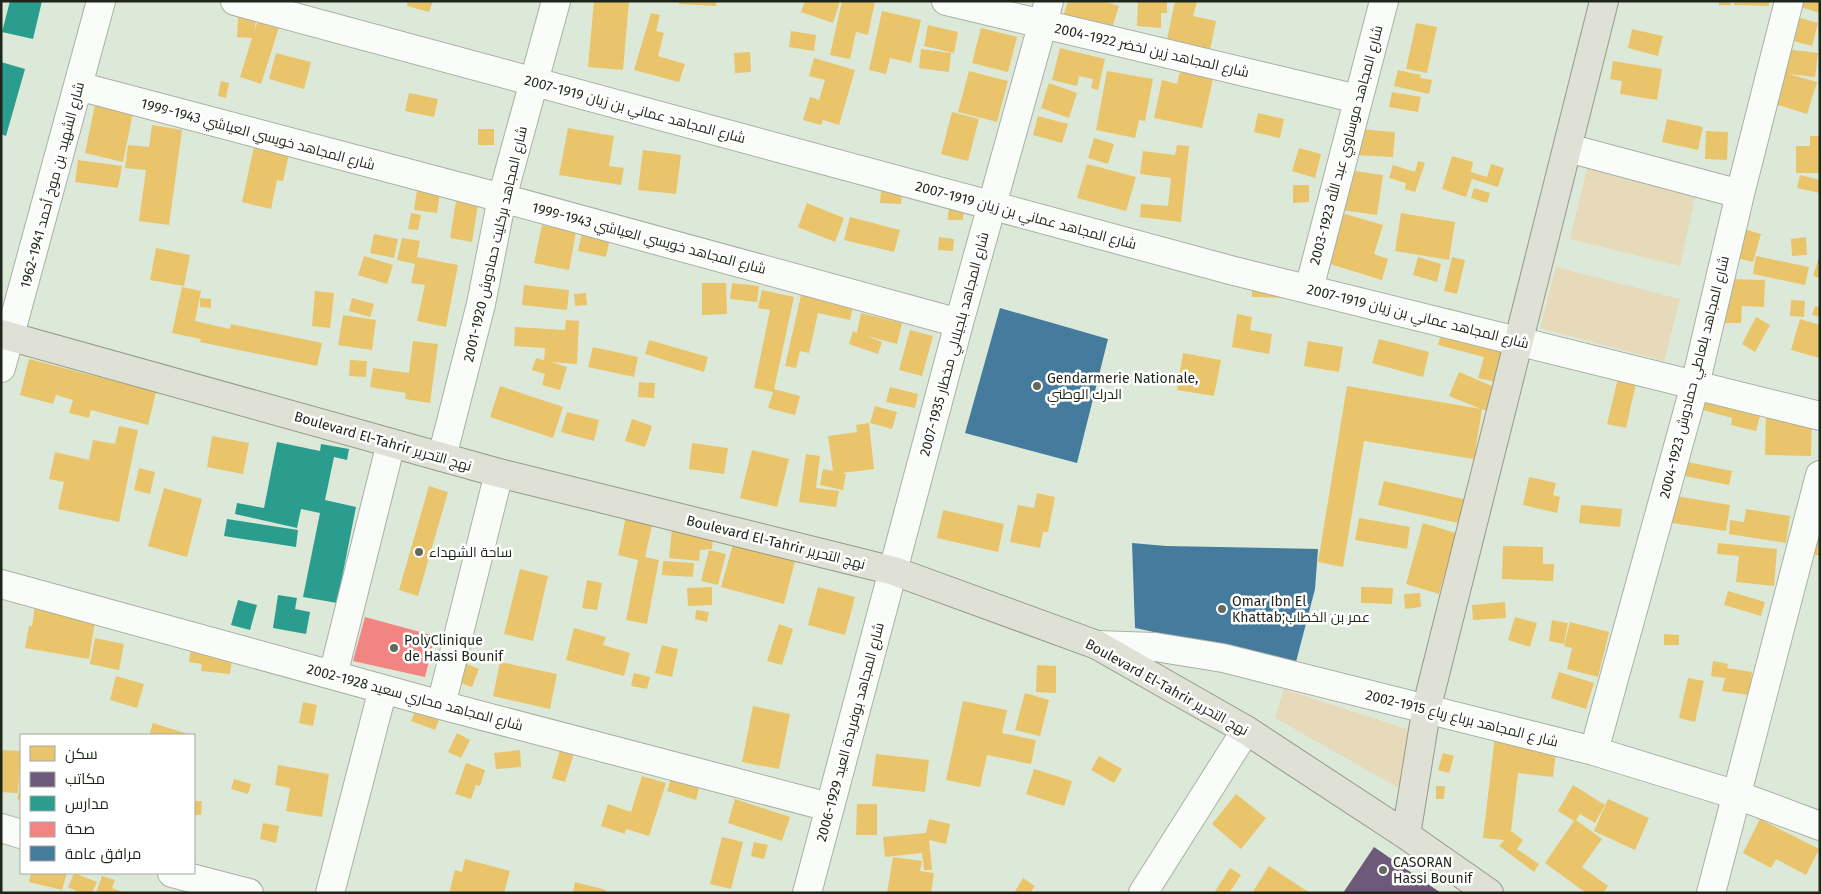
<svg xmlns="http://www.w3.org/2000/svg" width="1821" height="894" font-family="'Fira Sans',Cairo,sans-serif">
	<style>
		.green { fill: #e6daba }
		.homes { fill: #e9c46a }
		.offices { fill: #6d597a }
		.schools { fill: #2a9d8f }
		.health { fill: #f28482 }
		.public { fill: #457b9d }
		.lines { fill: none; stroke-linecap: round; stroke-linejoin: round }
		.minor-casing { stroke: #a8b1a4; stroke-width: 30 }
		.major-casing { stroke: #959a84; stroke-width: 30 }
		.minor { stroke: #fafcf9; stroke-width: 28 }
		.major { stroke: #dfe0d6; stroke-width: 28 }
		.poi-dot { fill: #616a5d; stroke: #fff; stroke-width: 2 }
		.labels { text-anchor: middle; stroke-width: 5; stroke-linejoin: round; paint-order: stroke }
		.street-label { font-size: 14px; fill: #1e251b; stroke: #fff }
		.poi-label { font-size: 14px; fill: #1e251b; stroke: #fff; text-anchor: start }
	</style>
	<rect width="100%" height="100%" fill="#dde9d8"/>
	<path class="green" d="M1589,161l108,27 -17,78 -110,-27z
		M1556,267l124,32 -16,62 -124,-33z
		M1284,689l132,43 -17,56 -124,-70z"/>
	<path class="homes" d="M239,1h18l-2,28 4,-11 21,6 -19,60 -21,-7 12,-39 -15,-1z
		M408,1h25l-4,11 -22,-6z
		M594,1h35l-6,69 -35,-3z
		M679,1h37v5l-37,-2z
		M805,1h35l-7,22 -32,-11z
		M842,1h33l-7,34 -12,-3 -6,27 -20,-4z
		M1068,1h35l16,5 -8,25 -48,-14z
		M1138,1h29v12h-6v15l-24,-2z
		M1175,1l22,1 -4,14 23,5 -6,29 -43,-10z
		M1719,1h12v4h-12z
		M1735,1h34v5l-35,-1z
		M1799,1h21v12l-23,-7z
		M882,11l39,9 -10,43 -21,-5 -4,16 -17,-4z
		M651,13l9,2 -4,16 8,2 -6,23 27,8 -6,18 -45,-12z
		M1797,17l21,6 -6,23 -22,-6z
		M1416,23l21,4 -10,46 -21,-4z
		M928,25l30,7 -4,21 -30,-7z
		M981,28l36,9 -9,35 -36,-9z
		M1632,29l31,7 -5,20 -30,-8z
		M791,31l25,4 -2,16 -25,-4z
		M1060,48l45,11 -7,31 -7,-2 2,-9 -14,-3 -2,10 -25,-6z
		M921,49l30,4 -2,19 -30,-4z
		M1785,49l33,4 -3,24 -26,-3 28,8 -10,32 -35,-11z
		M750,52l1,20 -16,1 -1,-20z
		M276,53l35,9 -7,27 -35,-10z
		M814,58l41,12 -16,55 -16,-5 -2,5 -18,-5 7,-23 9,3 6,-20 -16,-4z
		M1613,61l49,8 -5,31 -37,-6 2,-13 -12,-2z
		M1398,70l23,5 -1,3 12,2 -3,14 -35,-8z
		M969,71l39,10 -11,41 -39,-10z
		M1107,71l46,8 -8,42 -6,-1 -4,18 -39,-8z
		M1180,71l33,8 -11,49 -48,-10 8,-38 15,4z
		M221,81l8,2 -3,15 -8,-2z
		M1049,83l28,10 -8,25 -28,-10z
		M1392,92l29,5 -3,15 -29,-5z
		M409,93l29,6 -4,18 -29,-6z
		M95,105l38,8 -10,49 -38,-9z
		M952,112l27,7 -11,42 -27,-7z
		M1258,113l26,6 -4,19 -26,-6z
		M1038,116l30,8 -6,19 -29,-8z
		M1667,119l36,8 -5,23 -36,-8z
		M152,125l30,5 -13,95 -30,-4 7,-51 -21,-2 3,-23 21,2z
		M568,128l46,8 -5,30 15,2 -3,17 -62,-10z
		M478,129h16v16h-16z
		M1358,129l37,3 -2,25 -37,-2z
		M1706,131l22,1 -1,28 -22,-1z
		M1810,136h10l-1,37h-23v-27h14z
		M1094,138l20,6 -6,20 -20,-6z
		M255,142l35,8 -7,31 -6,-1 -6,29 -29,-7z
		M1177,145l12,1 -8,76 -41,-5 1,-13 27,2 3,-28 -31,-4 3,-23 32,4z
		M1299,148l22,6 -6,24 -23,-7z
		M643,150l38,5 -5,39 -38,-4z
		M1452,156l21,6 -2,10 16,5 4,-13 13,4 -6,19 -26,-8 -6,18 -24,-8z
		M78,160l44,6 -4,22 -43,-6z
		M1418,161l7,2 -10,29 -10,-3 1,-6 -17,-5 4,-13 22,7z
		M1087,164l49,13 -10,34 -49,-13z
		M883,167l21,2 -3,35 -21,-1z
		M1347,170l36,5 -6,40 -36,-5z
		M1800,175l20,5v13l-23,-5z
		M418,183l23,4 -4,26 -23,-3z
		M1293,185h16v17l-16,1z
		M1474,188l16,5 -3,10 -16,-5z
		M456,201l22,3 -6,38 -22,-4z
		M807,203l37,15 -9,24 -37,-15z
		M949,203l15,1 -1,16h-15z
		M1335,211l48,14 -9,29 14,5 -6,21 -62,-19z
		M411,213l10,2 -3,15 -10,-1z
		M1401,213l54,9 -6,38 -54,-9z
		M850,217l50,13 -6,22 -50,-12z
		M542,225l34,7 -7,38 -35,-7z
		M583,228l28,6 -5,23 -28,-6z
		M1744,229l17,5 -8,28 -16,-4z
		M374,234l24,5 -4,19 -24,-5z
		M939,237l15,2 -1,12 -15,-1z
		M1806,237l1,18 -15,1 -1,-17z
		M402,238l18,3 -3,16 41,8 -12,62 -29,-6 8,-36 -14,-2 4,-19 -18,-4z
		M156,248l34,7 -6,31 -34,-6z
		M364,256l29,9 -6,19 -29,-9z
		M1756,256l53,11 -4,18 -52,-11z
		M1418,257l23,7 -4,18 -24,-7z
		M1452,257l13,3 -8,34 -13,-3z
		M1819,257h1v21l-7,-2z
		M1726,279l39,1 -1,27 -22,-1 -1,17h-16z
		M804,282l50,21 -4,17 -32,-7 -9,40 -9,-2 -4,17 -11,-2z
		M702,283h24l1,31 -25,1z
		M732,283l27,3 -2,16 -27,-3z
		M1252,283l36,15 -36,-1z
		M524,285l45,5 -2,20 -45,-5z
		M182,287l19,4 -6,30 35,8 1,-5 91,19 -5,23 -117,-24 1,-3 -29,-6z
		M762,290l32,7 -20,92 26,7 -5,19 -27,-7 5,-16 -19,-4 16,-78 -12,-2z
		M315,291l19,2 -4,35 -18,-2z
		M586,293l1,12 -12,1 -1,-12z
		M200,298l11,1v9l-11,-1z
		M352,298l22,6 -4,13 -21,-6z
		M1791,300l14,1 -1,16 -14,-1z
		M1815,306l5,1v10l-8,-2z
		M1448,308l67,19 -15,56 -22,-5 6,-21 -46,-12z
		M861,313l41,10 -5,21 -30,-8 15,6 -4,12 -29,-10 4,-13 4,2z
		M1237,314l15,3 -2,13 22,4 -3,20 -37,-7z
		M343,315l33,5 -4,30 -34,-5z
		M1756,317l14,8 -15,27 -13,-8z
		M1800,319l20,6v33l-29,-8z
		M566,320l13,1 -2,43 -26,-2 16,5 -7,23 -18,-5 3,-11 -13,-4 4,-12 8,2 1,-12 -31,-2 1,-19 50,3z
		M910,330l23,6 -11,40 -23,-6z
		M1379,339l50,13 -6,25 -51,-14z
		M649,340l59,17 -4,15 -59,-18z
		M413,341l25,3 -8,59 -25,-4 1,-6 -36,-6 3,-19 36,5z
		M1308,341l35,6 -4,25 -35,-6z
		M593,347l45,10 -4,20 -46,-10z
		M1183,353l38,7 -7,36 -37,-6z
		M29,359l127,33 -8,33 -57,-15 -2,8 -20,-5 4,-13 -17,-5 -3,9 -33,-9z
		M350,360l17,1 -1,16 -17,-1z
		M1459,372l38,16 -9,23 -6,-2 -8,50 -110,-18 -21,126 -25,-5 29,-176 134,23 -32,-13z
		M1618,378l18,5 -10,45 -19,-4z
		M639,382l16,1 -1,15 -16,-1z
		M500,386l63,21 -10,31 -63,-21z
		M890,387l28,7 -3,14 -29,-6z
		M1700,396l61,16 -5,19 -25,-6 1,-7 -36,-10z
		M875,406l22,6 -5,17 -22,-6z
		M567,412l32,8 -5,21 -33,-9z
		M1766,413l46,1 -1,42 -46,-1z
		M632,419l20,7 -7,21 -20,-6z
		M869,423l5,46 -32,4 4,1 -3,16 -23,-5 3,-16 10,2 -5,-35 29,-4 -1,-7z
		M119,426l19,4 -19,92 -61,-13 6,-27 -15,-3 6,-27 34,8 4,-20 22,4z
		M212,436l37,7 -6,31 -36,-7z
		M692,443l36,5 -4,26 -35,-5z
		M752,450l37,9 -12,48 -37,-9z
		M806,454l14,2 -4,32 23,3 -3,16 -37,-5z
		M1687,462l45,9 -3,14 -44,-9z
		M139,468l16,4 -5,22 -16,-4z
		M1529,477l27,6 -3,12 7,2 -3,16 -34,-8z
		M1384,481l84,19 -6,24 -84,-19z
		M429,486l19,6 -30,104 -19,-6z
		M164,488l38,11 -15,58 -39,-11z
		M1037,493l18,4 -7,35h-5l-3,16 -30,-6 8,-37 16,3z
		M1676,496l54,9 -4,26 -54,-8z
		M1581,505l41,4 -2,18 -41,-4z
		M1746,509l44,7 -4,27 -57,-9 1,-14 14,2z
		M943,510l61,14 -6,28 -61,-14z
		M626,516l27,5 -8,36 14,3 -12,64 -21,-4 12,-60 -20,-5z
		M1359,518l51,9 -3,22 -52,-9z
		M673,520l41,10 -2,19 -12,1 -1,11 -30,-3z
		M1423,523l33,10 -17,61 -33,-10z
		M1820,530v26l-8,-2z
		M735,537l28,15 32,9 -11,43 -63,-17z
		M1718,543l59,6 -3,37 -38,-4 3,-26 -22,-2z
		M1503,546l40,1v17h11l-1,17 -51,-2z
		M709,550l17,4 -8,31 -17,-4z
		M663,561l31,2 -1,14 -31,-2z
		M520,569l28,7 -15,65 -29,-7z
		M587,580l15,3 -5,27 -15,-2z
		M712,587v18l-24,1 -1,-18z
		M818,587l37,10 -10,38 -37,-10z
		M1361,587l32,1 -1,16 -31,-1z
		M1728,591l37,11 -4,14 -37,-11z
		M1420,593l1,14 -16,2 -1,-15z
		M36,599l61,10 -8,50 -64,-11 4,-22h3z
		M1505,602l1,16 -33,2 -1,-15z
		M696,610l13,2 -2,10 -12,-3z
		M1515,617l22,6 -7,24 -22,-7z
		M1552,620l16,3 -4,21 -15,-3z
		M1570,622l39,10 -11,45 -31,-8 5,-21 -8,-2z
		M779,624l14,5 -11,36 -15,-4z
		M574,628l32,9 -3,8 27,8 -6,23 -58,-16z
		M1664,634l15,1v10h-15z
		M95,638l29,6 -5,26 -29,-6z
		M662,645l16,4 -6,28 -17,-4z
		M191,649l42,5 -3,20 -29,-3 1,-7 -13,-2z
		M1713,661l15,3 -1,4 25,4 -3,23 -27,-4 3,-13 -14,-2z
		M462,662l17,7 -7,18 -17,-6z
		M500,662l57,12 -7,35 -57,-13z
		M1037,665l19,1v27l-20,-1z
		M1559,672l35,11 -8,26 -35,-11z
		M634,673l16,4 -3,12 -16,-3z
		M116,676l28,8 -7,24 -27,-8z
		M1688,678l16,3 -9,41 -16,-4z
		M1025,693l24,7 -9,36 -25,-6z
		M963,701l44,9 -5,23 34,7 -5,24 -44,-9 -7,32 -34,-7z
		M303,702l14,3 -4,21 -14,-3z
		M753,706l37,8 -11,55 -37,-7z
		M415,711l24,9 -4,10 -24,-9z
		M153,723l38,12h-42z
		M457,733l13,7 -9,18 -13,-6z
		M1495,736l62,8 -4,33 -35,-4 -7,58 12,9 -6,9 22,15 -5,8 -35,-26 5,-6 -21,-2z
		M562,743l14,4 -11,35 -13,-4z
		M1,750l20,1 -3,42 -17,-1z
		M520,750l1,17 -25,2 -2,-16z
		M1443,753l11,3 -5,17 -11,-3z
		M876,754l53,6 -4,32 -53,-6z
		M1099,756l23,13 -8,14 -23,-13z
		M466,763l19,7 -5,16 -4,-1 -5,14 -16,-5z
		M278,765l51,9 -7,43 -36,-6 4,-23 -15,-3z
		M1034,769l38,12 -8,25 -38,-12z
		M673,772l28,8 -5,20 -29,-9z
		M642,776l24,7 -17,53 -23,-7 -1,5 -24,-8 7,-22 23,8z
		M234,779l17,5 -3,10 -17,-5z
		M21,785v16l-4,-2z
		M1573,785l32,20 -10,18 -15,-9 -4,6 26,19 -20,28 26,19 -5,7h-17l-41,-30 29,-42 -16,-10z
		M1436,786h9l-1,13h-8z
		M1236,794l30,24 -25,31 -29,-25z
		M735,799l55,18 -8,24 -54,-18z
		M1608,799l41,19 -14,32 -41,-19z
		M194,801h8l-1,14h-7z
		M857,804h20v31h-21z
		M929,819l21,5 -4,20 -17,-4 3,30h-8l-2,-17 -37,4 -2,-20 43,-4z
		M1760,819l59,30 -13,26 -30,-16 -5,9 -28,-15z
		M263,823l16,3 -3,17 -16,-4z
		M722,837l21,5 -12,47 -21,-5z
		M754,842l14,3 -4,14 -13,-3z
		M893,857l29,4 -2,10 14,2 -3,20h-44z
		M465,859l45,12 -6,22h-55l6,-23 7,2z
		M1269,866l41,27h-58z
		M1230,868l11,7 -12,18h-15z
		M31,873h36l-5,17 -33,-8z
		M74,873l23,9 -5,11h-12l-12,-6z
		M102,876l13,4 -3,8 13,5h-29z
		M1023,878l12,8 -5,7h-16z
		M575,882l31,8 -1,3h-32z"/>
	<path class="offices" d="M1374,847l67,46h-98z"/>
	<path class="schools" d="M10,1h32l-9,38 -31,-7z
		M1,62l24,7 -19,67 -5,-2z
		M277,442l43,9 1,-7 28,5 -2,11 -13,-3 -9,43 31,7 -19,96 -34,-6 17,-84 -19,-4 -4,19 -62,-14 2,-11 27,5z
		M227,519l71,11 -2,17 -72,-11z
		M278,595l19,3 -2,11 15,3 -4,22 -33,-6z
		M238,600l19,5 -7,25 -19,-5z"/>
	<path class="health" d="M365,617l70,19 -10,41 -72,-16z"/>
	<path class="public" d="M1000,308l108,31 -31,124 -112,-30z
		M1132,543l34,3 152,3 -3,40 -19,73 -161,-34z"/>
	<g class="lines">
		<g class="minor-casing">
			<path id="minor" d="M235,1l999,270 586,145
				M946,1l412,98
				M78,86l424,112 457,125
				M1568,148l172,46
				M1309,289l75,-288
				M1,368l100,-367
				M442,457l39,-153 21,-106 54,-197
				M1,584l440,121 388,102
				M1097,645l58,2 68,11 371,93 143,44 83,31
				M333,675l58,-232
				M441,705l58,-232
				M1594,751l101,-366 45,-191 49,-193
				M1,828l20,6
				M172,873l77,20
				M330,893l53,-204
				M807,893l152,-570 90,-322
				M1143,893l103,-163
				M1711,893l109,-418"/>
		</g>
		<g class="major-casing">
			<path id="major" d="M1,334l498,139 395,98 203,74 149,85 160,105 83,58
				M1406,835l21,-129 177,-705"/>
		</g>
		<use href="#minor" class="minor"/>
		<use href="#major" class="major"/>
	</g>
	<g class="poi-dot">
		<circle cx="1037" cy="386" r="5"/>
		<circle cx="419" cy="552" r="5"/>
		<circle cx="1222" cy="609" r="5"/>
		<circle cx="394" cy="648" r="5"/>
		<circle cx="1383" cy="870" r="5"/>
	</g>
	<g class="labels">
		<g class="street-label">
			<text transform="translate(1152 50) rotate(13)" y="5">شارع المجاهد زين لخضر 1922-2004</text>
			<text transform="translate(635 109) rotate(15)" y="5">شارع المجاهد عماني بن زيان 1919-2007</text>
			<text transform="translate(258 134) rotate(15)" y="5">شارع المجاهد خويسي العياشي 1943-1999</text>
			<text transform="translate(1346 145) rotate(-75)" y="5">شارع المجاهد موساوي عبد الله 1923-2003</text>
			<text transform="translate(52 185) rotate(-75)" y="5">شارع الشهيد بن موخ أحمد 1941-1962</text>
			<text transform="translate(1026 215) rotate(15)" y="5">شارع المجاهد عماني بن زيان 1919-2007</text>
			<text transform="translate(649 238) rotate(15)" y="5">شارع المجاهد خويسي العياشي 1943-1999</text>
			<text transform="translate(495 244) rotate(-77)" y="5">شارع المجاهد بركليت حمادوش 1920-2001</text>
			<text transform="translate(1418 316) rotate(14)" y="5">شارع المجاهد عماني بن زيان 1919-2007</text>
			<text transform="translate(954 344) rotate(-75)" y="5">شارع المجاهد بلجيلالي مخطار 1935-2007</text>
			<text transform="translate(1694 377) rotate(-76)" y="5">شارع المجاهد بلعاطي حمادوش 1923-2004</text>
			<text transform="translate(383 441) rotate(16)" y="5">Boulevard El-Tahrir نهج التحرير</text>
			<text transform="translate(776 542) rotate(14)" y="5">Boulevard El-Tahrir نهج التحرير</text>
			<text transform="translate(1167 687) rotate(29)" y="5">Boulevard El-Tahrir نهج التحرير</text>
			<text transform="translate(415 697) rotate(15)" y="5">شارع المجاهد محاري سعيد 1928-2002</text>
			<text transform="translate(1462 718) rotate(14)" y="5">شار ع المجاهد برباع رباع 1915-2002</text>
			<text transform="translate(850 732) rotate(-75)" y="5">شارع المجاهد بوفريدة العيد 1929-2006</text>
		</g>
		<g class="poi-label">
			<text x="1047" y="383">Gendarmerie Nationale,<tspan x="1047" dy="16">الدرك الوطني</tspan></text>
			<text x="429" y="557">ساحة الشهداء</text>
			<text x="1232" y="606">Omar Ibn El<tspan x="1232" dy="16">Khattab;عمر بن الخطاب</tspan></text>
			<text x="404" y="645">PolyClinique<tspan x="404" dy="16">de Hassi Bounif</tspan></text>
			<text x="1393" y="867">CASORAN<tspan x="1393" dy="16">Hassi Bounif</tspan></text>
		</g>
	</g>
	<rect width="1821" height="894" fill="none" stroke="#1e251b" stroke-width="5"/>
	<rect x="20" y="734" width="175" height="140" fill="#ffffff" stroke="#a5a8a4"/>
	<rect x="30" y="746" width="25" height="15" fill="#e9c46a" stroke="#a5a8a4"/>
	<text x="65" y="759" font-size="15" fill="#1e251b">سكن</text>
	<rect x="30" y="772" width="25" height="15" fill="#6d597a" stroke="#a5a8a4"/>
	<text x="65" y="784" font-size="15" fill="#1e251b">مكاتب</text>
	<rect x="30" y="796" width="25" height="15" fill="#2a9d8f" stroke="#a5a8a4"/>
	<text x="65" y="809" font-size="15" fill="#1e251b">مدارس</text>
	<rect x="30" y="822" width="25" height="15" fill="#f28482" stroke="#a5a8a4"/>
	<text x="65" y="834" font-size="15" fill="#1e251b">صحة</text>
	<rect x="30" y="846" width="25" height="15" fill="#457b9d" stroke="#a5a8a4"/>
	<text x="65" y="859" font-size="15" fill="#1e251b">مرافق عامة</text>
</svg>
